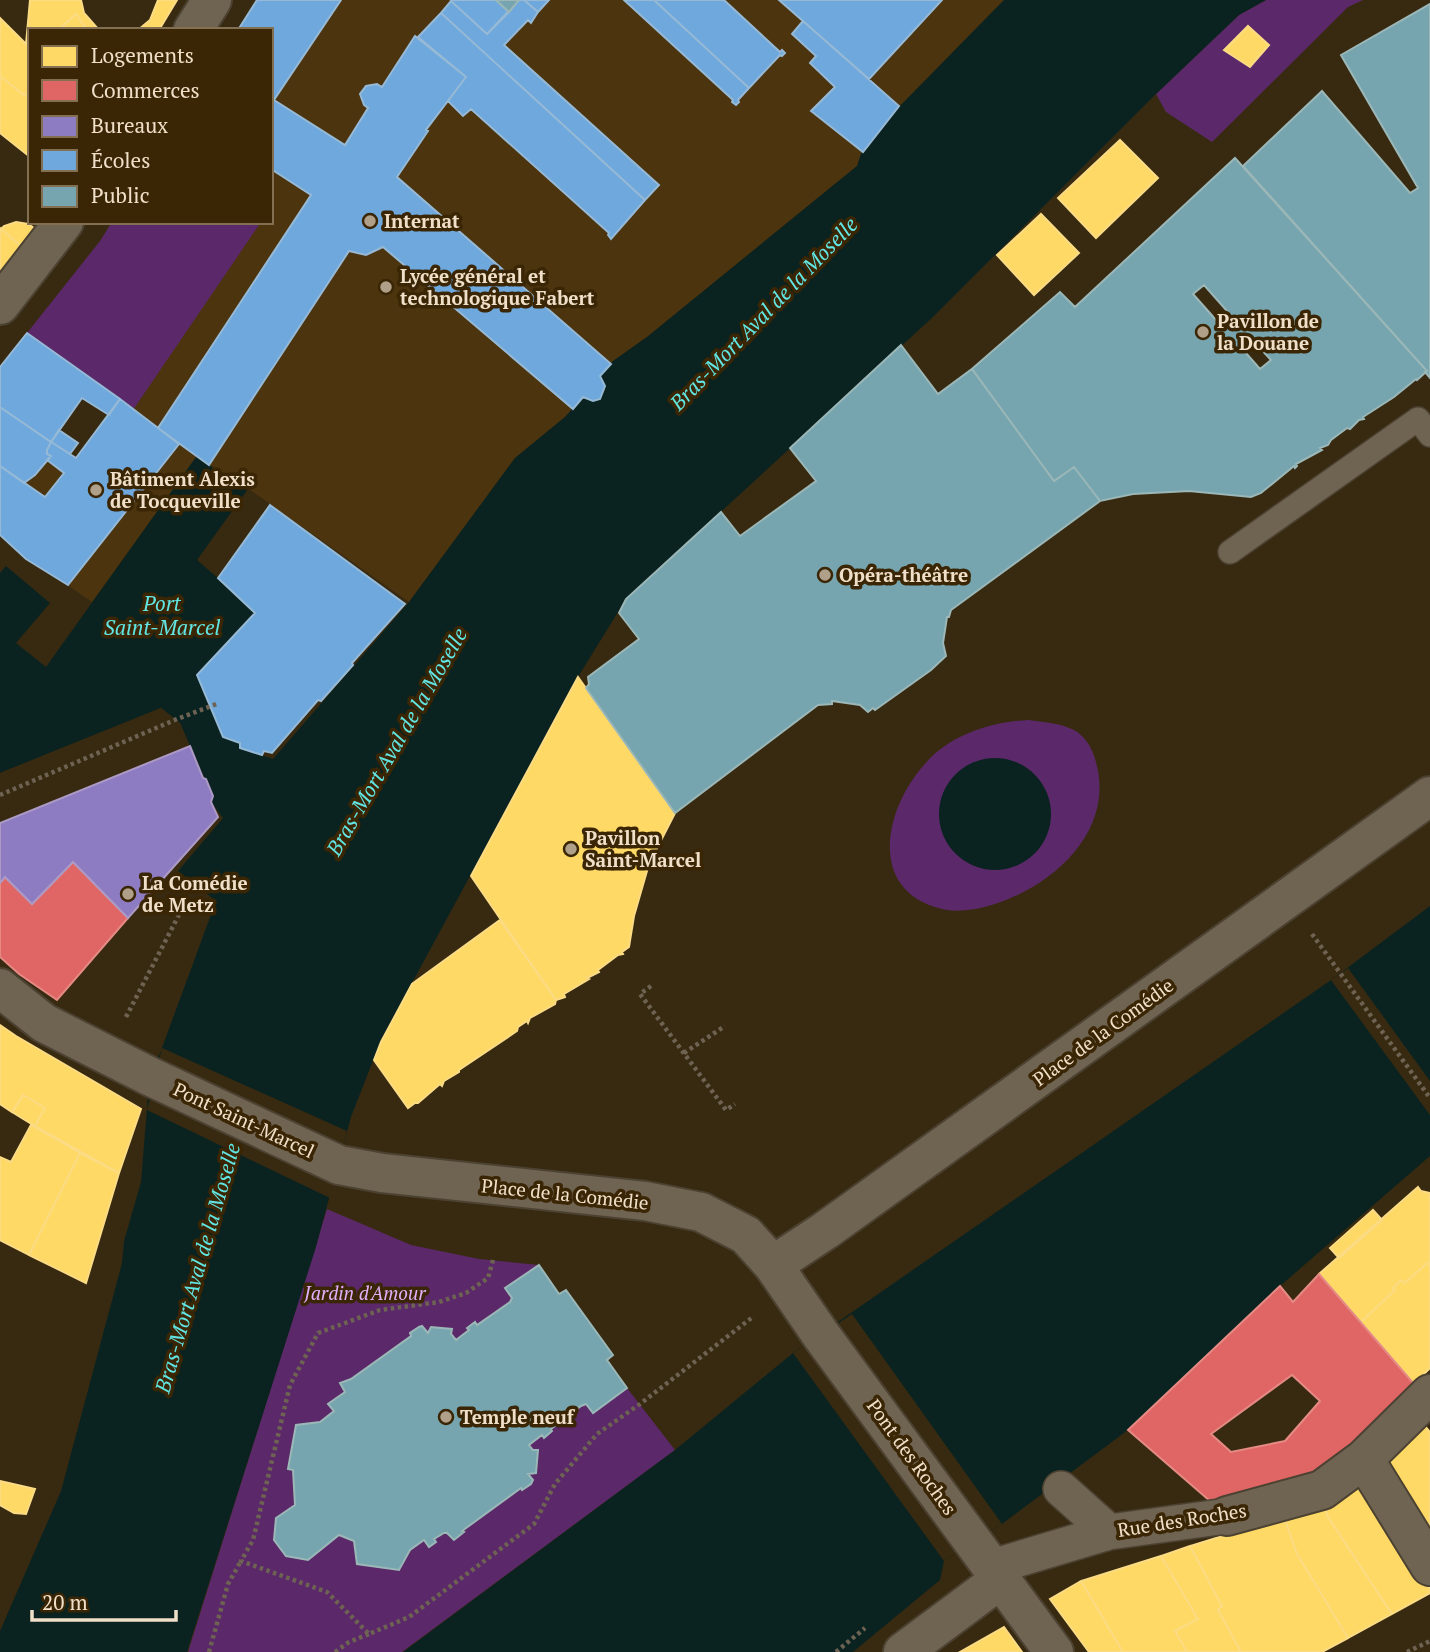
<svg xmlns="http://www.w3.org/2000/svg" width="1430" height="1652" font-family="'PT Serif',serif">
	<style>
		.built { fill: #4c340f }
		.green { fill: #5b2969 }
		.water { fill: #0b2320 }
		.pier { fill: #382a11 }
		.homes { fill: #ffd966; stroke: #fbdb84; stroke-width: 2 }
		.shops { fill: #e06666; stroke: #e58b84; stroke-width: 2; fill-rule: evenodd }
		.offices { fill: #8e7cc3; stroke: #ac9ac5; stroke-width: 2 }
		.schools { fill: #6fa8dc; stroke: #96b9d6; stroke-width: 2 }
		.public { fill: #76a5af; stroke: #9bb7b7; stroke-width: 2; fill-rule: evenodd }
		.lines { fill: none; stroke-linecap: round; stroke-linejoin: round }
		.service-casing { stroke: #4c4231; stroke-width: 26 }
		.pedestrian-casing { stroke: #4c4231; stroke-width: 38 }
		.minor-casing { stroke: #4c4231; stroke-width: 42 }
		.tertiary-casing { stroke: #4c4231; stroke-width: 42 }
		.path { stroke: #6e6352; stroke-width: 4.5; stroke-dasharray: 3.5 3.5; stroke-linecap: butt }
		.service { stroke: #6f6352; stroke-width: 23 }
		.pedestrian { stroke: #6f6352; stroke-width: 35 }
		.minor { stroke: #6f6352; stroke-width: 38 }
		.tertiary { stroke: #6f6352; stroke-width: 38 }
		.poi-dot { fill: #b0a089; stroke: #3a2504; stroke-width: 2.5 }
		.labels { text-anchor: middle; stroke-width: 7; stroke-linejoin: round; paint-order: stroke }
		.poi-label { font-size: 19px; font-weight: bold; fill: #f1e0c9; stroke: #3a2504; text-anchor: start }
		.street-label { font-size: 19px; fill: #f1e0c9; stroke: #3a2504 }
		.park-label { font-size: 19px; font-style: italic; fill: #e3b0fb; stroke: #3a2504 }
		.water-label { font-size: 21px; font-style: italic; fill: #61e6e5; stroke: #3a2504 }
	</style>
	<rect width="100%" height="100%" fill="#382a11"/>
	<path class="built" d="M257,0h747l-105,107 -38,47 -4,12 -210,171 -34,24 -12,15 4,14 -5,9 -7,2 -10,-4 -18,20 -50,41 -106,144 -169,-119 -43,-26 -105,145 -66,-45 -26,-22v-128l76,50 33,-42 -9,-174 12,-19h159v-192h-33z"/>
	<path class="green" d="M1266,0h97l-15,7 -136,135 -46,-30 -10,-18 83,-79z
		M112,222h149l-128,188 -106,-77 73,-92z
		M1028,720c15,2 32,3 46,10 11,6 18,18 21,29 22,69 -40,126 -100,145 -16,5 -36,9 -53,5 -75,-18 -58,-99 -18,-144 25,-30 66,-43 104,-45z
		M327,1209l84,36 68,14 60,6 -33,23 6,10 -2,4 -33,23 -3,-2 -7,5 2,2 -13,10 -5,-6 1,-5 -21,-2 -3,6 -10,-6 -8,6 1,3 -60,43 -11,4 5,9 -17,12 6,7 -14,11 -24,3 -8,43 5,2 2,35 -19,13 -2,21 12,17 22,3 31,-24 15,6 4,23 41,6 11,-20 14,-10 5,7 7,-5 -2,-3 13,-6 3,5 4,1 9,-6 -1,-2 59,-43 2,2 8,-6 2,-4 -5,-6 8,-2 2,-21 -5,-1 -4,-5 13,-10 3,2 7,-5 -1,-3 30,-23 5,-2 7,9 34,-25 48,62 -273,202h-214z"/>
	<path class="water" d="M1004,0h262l-27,15 -83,79 -223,223 -307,282 -48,78 -197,363 -30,77 -35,130 -129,405h-187v-21l61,-140 61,-228 2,-22 17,-59 8,-99 67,-182 -38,-30 45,-53 -12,-16 2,-6 -7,-16 -3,-2 -23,-55 -19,-15 -161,65v-200l6,-7 44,37 -34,40 30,24 150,-210 74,48 -51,73 36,35 -58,62 26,62 17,6 1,5 32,11 136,-157 106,-144 50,-41 18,-20 10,4 7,-2 5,-9 -5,-14 13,-15 34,-24 210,-171 4,-12 38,-47z
		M939 814a56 56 0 1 1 112 0a56 56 0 1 1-112 0Z
		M1430,906v250l-150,130 -152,144 -126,94 -58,37 -4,19 -87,72h-450l272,-202 118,-97 538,-373z"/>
	<path class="pier" d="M248,489l22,16 -52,73 -21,-18z
		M161,708l19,15 10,23 -4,1 -9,-22 -17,-13 -160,65v-4z
		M1348,968l82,113v34l-99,-135z
		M162,1048l185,83 -17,67 -183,-88z
		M852,1314l150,210 -58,37 -151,-208z"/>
	<path class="homes" d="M30,0h51l3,13 15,17h-12l-11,-16 -17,16h-29v18l-4,-4z
		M158,0h19l-18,30h-21l12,-10z
		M76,14l11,16 -28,-1z
		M0,18l30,30v43l-6,4 -24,-19z
		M1248,26l21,19 -19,22 -26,-17z
		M0,76l24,19 6,-4v66l-30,-24z
		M1120,140l38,38 -62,60 -38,-40z
		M1041,214l38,39 -45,42 -37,-40z
		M16,222l12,2 6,4 -13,18 -20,-17 3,-3z
		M0,228l21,18 -21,25z
		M578,677l97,136 -26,51 -15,52 -5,31 -7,5 1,2 -5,1 -20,15 1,2 -12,6 2,1 -25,15 1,3 -9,3 -85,-124z
		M500,920l56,80 -1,4 -25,14 -2,5 -1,-2 -9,6 -1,4 -58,39v2l-15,9 -2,5 -2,-2 -22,19h-3l-7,5 -34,-48 7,-18 31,-58z
		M0,1025l16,11 125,73 -22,64 -84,-47 10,-18 -22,-13 -11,17 -12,-8z
		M23,1095l22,13 -10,18 -23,-14z
		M31,1125l49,28 -51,102 -29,-15v-83l11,5z
		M80,1153l39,20 -33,110 -57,-28z
		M1418,1187l3,4 9,2v72l-3,-2 -22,20 -4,-3 -8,8 2,2 -34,32 -42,-48z
		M1373,1210l9,10 -43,38 -9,-10z
		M1427,1263l3,2v103l-16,16 -53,-62 34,-32 -2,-2 8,-8 4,3z
		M1424,1425l6,7v110l-44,-79z
		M0,1481l35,8 -9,25 -12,-1 -14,-8z
		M1359,1485l10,1 61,103v4l-38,21 -64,-97 -4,-11z
		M1324,1506l4,11 64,97 -44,24 -51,-84 -13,-37z
		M1284,1517l13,37 51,84 -26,14h-81l-23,-42 4,-4 -32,-60z
		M1190,1546l32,60 -4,4 23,42h-54l-12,-21 23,-12 -37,-63z
		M1161,1556l37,63 -23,12 12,21h-64l-42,-71z
		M1081,1581l42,71h-34l-39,-53z
		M1004,1627l18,25h-62z"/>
	<path class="shops" d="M73,862l55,56 -71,82 -38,-26 -19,-17v-74l5,-6 27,27z
		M1319,1274l95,110 -56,55 -40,35 -107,28 -83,-72 152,-144 13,16zM1292,1375l28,26 -35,40 -54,11 -20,-18z"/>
	<path class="offices" d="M190,746l13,32 3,1 7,17 -2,6 7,15 -90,101 -55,-56 -41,42 -27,-27 -5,6v-60z"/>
	<path class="schools" d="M257,0h84l-67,100 71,45 23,-37 -4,-3 -4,-11 6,-8 11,-2 5,3 33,-51 51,41 -40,53 2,1 -31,46 214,187 -11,12 5,10 -5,13 -7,2 -10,-4 -10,12 -190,-162 -17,8 -17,-4 -140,214 -51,-37 153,-233 -40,-26v-139h-33z
		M453,0h43l13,12 -22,22 -36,-33z
		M519,0h5l14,12 -7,11 -3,-3 -24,25 155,140 -14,15 -204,-187 10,-12 36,33z
		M524,0h25l-11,12z
		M624,0h30l95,88 -11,12 1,2 -3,3 -4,-3 1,-2z
		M654,0h70l56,52 2,-2 3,3 -3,3 -2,-1 -31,33z
		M779,0h163l-73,79z
		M441,13l204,187 -34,39 -3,-4 1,-2 -138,-124 -8,7 -15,-15 18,-24 -48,-40z
		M803,21l96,85 -36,46 -52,-41 24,-24 -25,-24 6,-7 -24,-22z
		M27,333l93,66 -11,16 -27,-17 -31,44 -51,-35v-40z
		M120,399l59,45 -111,141 -42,-26 -26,-24v-69l45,31 19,-24 -17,-13 4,-4 -4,-2v-4l4,-8 25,16z
		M0,407l51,35 -4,8v4l4,2 -16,19 -11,8 -24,-17z
		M59,430l19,13 -8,11 -19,-12z
		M270,505l135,99 -53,59 1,2 -32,36 -3,-1 -46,53 -8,-2 -2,4 -22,-7v-5l-17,-6 -26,-62 58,-62 -37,-35z"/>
	<path class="public" d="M496,0h23l-10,12z
		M1430,4v374l-5,-6 2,-1 -184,-205 79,-75 88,102 8,-5 -77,-133z
		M1235,158l192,213 -10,9 -1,-1 -22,18 -31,20 1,2 -5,1 -9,9 -3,-1 -16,12 -3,5 -8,3 2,2 -26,14 1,2 -2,2 -1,-2 -33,27 -10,4 -62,-6 -56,3 -33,7 -26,-34 -20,14 -82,-112 88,-77 15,15zM1204,285l31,35 -11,9 -31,-35zM1249,336l22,24 -11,9 -22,-25z
		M901,345l37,49 34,-25 82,112 20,-14 26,34 -149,109 -2,7h-2l-4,26 3,13 -15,14 -56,40 -2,-2 -5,4 -8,-7 -28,-4v3l-14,1 -143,108 -89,-125 3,-4 -1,-7 51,-38 -20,-26 7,-14 95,-87 19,24 76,-55 -26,-33z
		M539,1265l20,29 7,-4 47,65 -6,5 20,28 -34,25 -7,-9 -5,2 -30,23 1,2 -8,7 -2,-3 -13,10 4,5h5l-2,23 -8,1 5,6 -2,4 -9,6 -1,-2 -59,43 2,1 -10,8 -7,-7h-3l-10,6 2,3 -7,5 -5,-7 -14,10 -11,20 -42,-6 -3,-23 -15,-6 -31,25 -22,-4 -12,-16 2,-22 19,-13 -2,-35 -5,-1 8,-44 24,-3 14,-11 -6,-7 17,-12 -5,-9 11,-4 60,-43 -1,-3 9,-6 3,-1 6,7 3,-6 21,2 -1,5 5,6 13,-10 -2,-2 8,-6 2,3 33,-23 2,-4 -7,-10z"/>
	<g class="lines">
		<g class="service-casing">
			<path id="service" d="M1230,552l188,-133 12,16"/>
		</g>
		<g class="pedestrian-casing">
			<path id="pedestrian" d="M1061,1489l48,43
				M992,1567l117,-35 118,-16"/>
		</g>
		<g class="minor-casing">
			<path id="minor" d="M193,30l19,-30
				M0,305l64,-83
				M1364,1459l66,107
				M1227,1516l95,-26 42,-31 66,-65"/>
		</g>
		<g class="tertiary-casing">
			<path id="tertiary" d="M0,988l44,35 105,53 190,89 43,8 263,28 56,11 45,23 27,30 48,70 233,317
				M773,1265l53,-35 604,-434
				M903,1652l98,-73"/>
		</g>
		<path class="path" d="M0,795l177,-76 42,-16
			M1312,934l118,164
			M651,986l-11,8 86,116 9,-6
			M126,1017l57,-110
			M684,1053l41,-27
			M493,1260l-5,18 -22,15 -27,9 -59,8 -62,23 -28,52 -37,155 -12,21 86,31 42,42 40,-17 125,-93 21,-40 42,-50 43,-30 114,-88
			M209,1652l19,-68 13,-23
			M335,1652l14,-10 20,-8
			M836,1652l29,-24
			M1407,1652l23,-11"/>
		<use href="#service" class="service"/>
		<use href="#pedestrian" class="pedestrian"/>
		<use href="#minor" class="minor"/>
		<use href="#tertiary" class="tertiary"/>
	</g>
	<g class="poi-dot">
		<circle cx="370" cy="221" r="7"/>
		<circle cx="386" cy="287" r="7"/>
		<circle cx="1203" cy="332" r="7"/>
		<circle cx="96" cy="490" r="7"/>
		<circle cx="825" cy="575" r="7"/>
		<circle cx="571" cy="849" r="7"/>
		<circle cx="128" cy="894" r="7"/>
		<circle cx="446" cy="1417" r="7"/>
	</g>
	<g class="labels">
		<g class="poi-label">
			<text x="384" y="228">Internat</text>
			<text x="400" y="283">Lycée général et<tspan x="400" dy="22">technologique Fabert</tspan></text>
			<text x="1217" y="328">Pavillon de<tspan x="1217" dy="22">la Douane</tspan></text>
			<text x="110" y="486">Bâtiment Alexis<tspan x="110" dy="22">de Tocqueville</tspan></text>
			<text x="839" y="582">Opéra-théâtre</text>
			<text x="585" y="845">Pavillon<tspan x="585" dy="22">Saint-Marcel</tspan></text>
			<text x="142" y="890">La Comédie<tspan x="142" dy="22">de Metz</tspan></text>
			<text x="460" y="1424">Temple neuf</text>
		</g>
		<g class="street-label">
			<text transform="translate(1103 1032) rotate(-36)" y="7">Place de la Comédie</text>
			<text transform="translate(244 1120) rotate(25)" y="7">Pont Saint-Marcel</text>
			<text transform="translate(565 1194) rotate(6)" y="7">Place de la Comédie</text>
			<text transform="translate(912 1457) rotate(54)" y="7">Pont des Roches</text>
			<text transform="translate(1182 1520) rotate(-9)" y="7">Rue des Roches</text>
		</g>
		<g class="park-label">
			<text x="365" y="1300">Jardin d'Amour</text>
		</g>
		<g class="water-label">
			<text transform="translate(764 314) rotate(-46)" y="7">Bras-Mort Aval de la Moselle</text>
			<text x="162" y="611">Port<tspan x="162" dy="24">Saint-Marcel</tspan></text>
			<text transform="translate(397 742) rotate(-60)" y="7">Bras-Mort Aval de la Moselle</text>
			<text transform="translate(198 1268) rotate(-74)" y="7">Bras-Mort Aval de la Moselle</text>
		</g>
	</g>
	<rect x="28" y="28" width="245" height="196" fill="#3a2504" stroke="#837053" stroke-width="2"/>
	<rect x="42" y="46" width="35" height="21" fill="#ffd966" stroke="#837053" stroke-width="2"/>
	<text x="91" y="63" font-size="21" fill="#f1e0c9">Logements</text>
	<rect x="42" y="80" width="35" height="21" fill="#e06666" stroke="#837053" stroke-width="2"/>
	<text x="91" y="98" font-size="21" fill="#f1e0c9">Commerces</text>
	<rect x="42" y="116" width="35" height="21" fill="#8e7cc3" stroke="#837053" stroke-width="2"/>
	<text x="91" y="133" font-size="21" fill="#f1e0c9">Bureaux</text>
	<rect x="42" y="150" width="35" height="21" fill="#6fa8dc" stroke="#837053" stroke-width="2"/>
	<text x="91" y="168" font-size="21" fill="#f1e0c9">Écoles</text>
	<rect x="42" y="186" width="35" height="21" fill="#76a5af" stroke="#837053" stroke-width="2"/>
	<text x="91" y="203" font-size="21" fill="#f1e0c9">Public</text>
	<path d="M32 1610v10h144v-10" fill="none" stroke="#f1e0c9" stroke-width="3.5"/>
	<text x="42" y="1610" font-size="21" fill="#f1e0c9" stroke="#3a2504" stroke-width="5" paint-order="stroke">20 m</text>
</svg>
